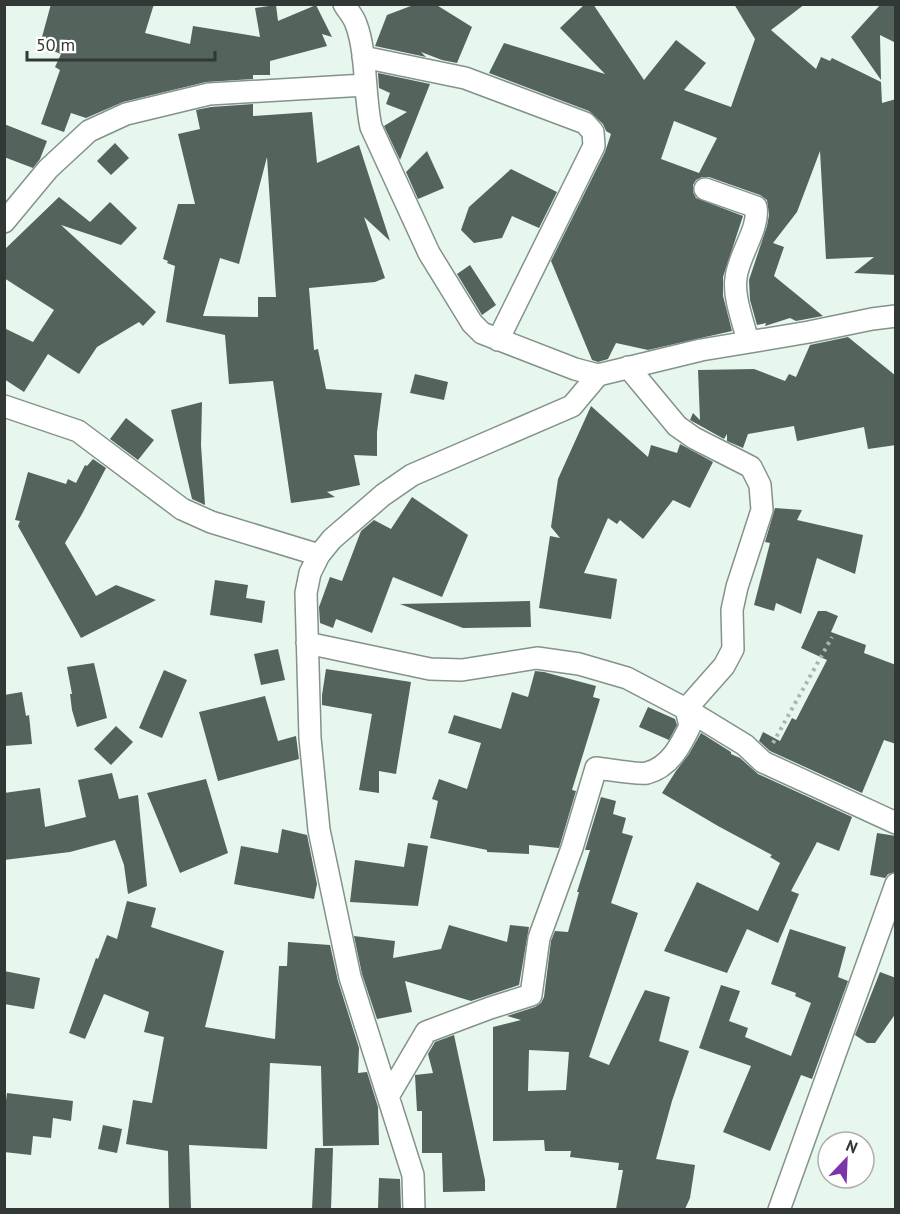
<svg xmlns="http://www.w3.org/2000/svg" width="900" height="1214" font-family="'PT Sans',sans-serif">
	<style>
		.building { fill: #54635b; fill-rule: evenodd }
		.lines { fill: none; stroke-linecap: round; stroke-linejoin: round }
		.minor-casing { stroke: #83928a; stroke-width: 24 }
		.path { stroke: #aab7b0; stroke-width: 4; stroke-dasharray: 3 4.5; stroke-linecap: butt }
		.minor { stroke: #fff; stroke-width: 21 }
	</style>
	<rect width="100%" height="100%" fill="#e7f7ee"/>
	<path class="building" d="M51,4h103l-9,29 45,11 3,-18 67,11 -5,-29 21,-3 2,16 38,-16 16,32 -10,-3 5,12 -57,15v14h-17v4l-47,3 -83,20 -37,16 -15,-5 -7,19 -23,-8 19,-54 -5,-3 6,-13 -10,-4 4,-9 -13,-4z
		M416,4h19l37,23 -15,36 -15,-3 -21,-8 5,5 -51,-11 12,-31z
		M585,4h8l51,76 32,-40 30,23 -22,27 47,17 24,-68 -21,-35h71l-34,26 45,39 5,-12 9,4 2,-3 49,24 1,21 14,-4v176l-42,-2 20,-16 -48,2 -6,-108 -23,61 -24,31 11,4 -10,29 49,40 -27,5 -6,-3 -25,8 1,-3 -9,2 -7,-25 -1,-20 18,-54 2,-11 -2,-15 -7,-5 -51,-18h-7l-6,3 -3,5v7l3,6 47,18 -20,61v19l9,35 -84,19 -32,-7 -8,16 -10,3 -6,-2 -41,-99 54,-109 6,-18 -5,-3 -3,-7 -14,-13 -100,-38 15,-30 101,31 -45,-46zM674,121l43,17 -18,35 -38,-14z
		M881,4h15v39l-16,-8 1,45 -30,-43z
		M378,73l52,11 -30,76 -16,-34 23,-14 -21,-8 4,-11 -11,-5z
		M253,104v12l59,-4 5,51 42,-18 31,96 -26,-24 21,61 -10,4 -66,6 5,62 4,-1 8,40 56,4 -5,39v24l-23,-1 6,30 -33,7 8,5 -44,6 -18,-122 -44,3 -4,-49 -59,-13 9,-56 -8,-3 1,-2 -5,-2 15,-55h17l-17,-70 22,-5 -4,-19 15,-3zM267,157l9,140h-18v20l-55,-1 17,-58 19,6z
		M4,124l43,17 -7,18 -7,9 -29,-11z
		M115,143l14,15 -18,17 -14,-14z
		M427,151l17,37 -26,11 -12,-27z
		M511,169l46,23 -18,36 -27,-12 -10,22 -28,5 -13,-13 8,-23z
		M59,197l31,25 20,-20 27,26 -16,17 -60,-20 95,87 -13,14 -4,-4 -42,25 -18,27 -31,-20 -24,38 -20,-13v-51l29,14 21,-32 -50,-32v-28z
		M470,265l26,40 -14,10 -25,-41z
		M848,337l48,39v69l-28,4 -4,-22 -67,14 -3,-15 -46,8 -5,14 -16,-7v-7l-3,5 -34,-19 3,-7 7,7 -2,-50 56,-1 31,12 4,-7 7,3 14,-32z
		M415,374l33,8 -4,18 -34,-7z
		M202,402l-1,43 4,60 -13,-6 -21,-89z
		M591,406l57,51 3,-12 26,8 3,-9 33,18 -23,46 -17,-8 -30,39 -23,-19 -3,4 -9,-6 -24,55 33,6 -6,40 -72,-11 11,-72 10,2 -9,-11 7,-48z
		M126,418l28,22 -16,20 -28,-21z
		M93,459l13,9 -24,46 -17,29 31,53 20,-11 40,15 -75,38 -63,-112 2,-5 -5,-1 13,-48 38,12 2,-5 8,4 9,-18 2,1z
		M412,497l56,38 -26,62 -49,-20 -21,56 -36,-14 -3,9 -13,-5 -1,-16 11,-30 12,4 19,-50 13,-11 17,9z
		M775,508l27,2 -5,10 66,15 -8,39 -38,-16 -16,56 -25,-11 -2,8 -20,-6 16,-62 -5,-1z
		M215,580l33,5 -2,13 19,3 -3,22 -52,-8z
		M530,601l1,26 -68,1 -63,-24z
		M818,611h8l12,5 -7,16 35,13 -2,8 32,12v79l-12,-4 -22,53 -92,-42 -11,-10 4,-9 17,9 12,-23 4,2 31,-60 -26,-12z
		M278,649l7,31 -24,5 -7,-31z
		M94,663l13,55 -30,9 -5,-17 -2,-16h2l-5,-27z
		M326,669l85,13 -15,92 -17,-3v22l-20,-3 13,-76 -50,-9v-10z
		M164,670l23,10 -25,58 -23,-10z
		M535,671l9,1 52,14 -3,11 7,2 -28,91 4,1 -17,57 -30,-3v9l-42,-2v-2l-57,-12 8,-37 -6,-2 7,-20 28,10 14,-46 -33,-10 6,-18 47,14 11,-37 16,5z
		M22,692l4,24 3,-1 3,29 -28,2v-51z
		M265,696l13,45 18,-5 3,23 -81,22 -19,-69z
		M648,707l27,12 2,6 -8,15 -30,-13z
		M116,726l17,16 -22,23 -17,-16z
		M701,733l30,19v2l9,4 18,16 94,43 -13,34 -22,-9 -26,49 8,3 -21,49 -31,-14 -20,44 -63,-22 33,-69 61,29 22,-48 -10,-6 2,-2 -54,-29 -56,-33 14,-22 13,-17z
		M112,773l7,26 19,-4 9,91 -19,8 -4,-29 -9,-25 -45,12 -66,8v-67l36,-5 5,39 41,-10 -8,-37z
		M206,779l22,74 -48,20 -33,-80z
		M601,797l15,4 -3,13 13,4 -4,15 11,3 -22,67 27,10 -49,144 20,8 36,-75 25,7 -11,44 30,10 -17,50 -16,58 39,6 -5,33 -5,11h-69l7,-39h-5l1,-7 -49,-6 1,-6h-26l-1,-11 -51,1v-114l28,-7 -14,-4 28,-9 6,-4 3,-6 7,-56 4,-10 13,1 11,-40h-2l13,-42h-5zM529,1050l40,2 -3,38 -38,1z
		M282,829l25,6 10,49 -3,15 -80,-15 7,-38 37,7z
		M877,833l19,3v36l-8,2 -3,4 -15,-3z
		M408,843l20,3 -10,60 -68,-4 5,-42 49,7z
		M127,901l29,7 -5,19 73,24 -19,76 70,12 4,-73h8l1,-24 42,3 8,36 21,67 -1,25 9,-1 11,35 1,38 -56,1 -2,-80 -51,-3 -3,86 -78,-4 2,64h-22l-1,-58 -42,-7 7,-44 19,3 12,-66 -20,-5 5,-20 -45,-18 -19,45 -16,-6 27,-75 2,1 9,-24 10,4z
		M449,925l58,17 3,-17 19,2 -10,58 -48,16 -66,-20 7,31 -35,7 -15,-45 -8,-38 41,5 -2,17 48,-9z
		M790,929l56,18 -8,30 10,4 -36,98 -11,-4 -31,76 -47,-19 28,-66 -52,-18 22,-63 19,6 -11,30 19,7 -3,9 46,19 20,-53 -16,-7 1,-3 -25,-9z
		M4,971l36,7 -6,31 -30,-5z
		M880,972l16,6v35l-21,30h-8l-12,-8z
		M454,1035l31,145v11l-42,1 -1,-39h-20v-42h-5l-2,-36 18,-2 -5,-19 7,-12z
		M7,1093l66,8 -2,20 -18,-3 -2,20 -18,-2 -2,19 -27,-3v-36z
		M103,1125l19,4 -5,24 -19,-4z
		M315,1148h18l-2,61h-19z
		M379,1178l21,1 1,30h-23z"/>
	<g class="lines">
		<g class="minor-casing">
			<path id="minor" d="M344,4c4,7 10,13 12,20 11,28 8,72 15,103l58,126 43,70 10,10 93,36 23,6 103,-25 108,-18 63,-13 24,-3
				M363,57l102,21 120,45 8,9 1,14 -96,194
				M705,189l51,18c4,21 -18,49 -20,71 -3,20 8,45 12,64
				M4,222l44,-53 41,-38 37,-17 83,-20 156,-9
				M628,367l49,59 17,12 57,29 9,18 2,25 -25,77 -5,23 1,39 -9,17 -38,43
				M4,406l74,25 104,78 29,13 108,33
				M307,643l123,26 32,1 75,-12 42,6 48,14 59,31 59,36 18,17 133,61
				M389,1095l37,-63 64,-24 41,-13 8,-57 33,-90 24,-80c11,1 42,7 51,5 23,-6 34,-28 43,-47l-4,-17
				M414,1210l-1,-35 -63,-198 -31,-147 -9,-92 -4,-145 4,-20 9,-18 13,-16 51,-44 29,-20 160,-69 26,-31
				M779,1210l117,-326"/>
		</g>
		<path class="path" d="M773,743l59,-106"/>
		<use href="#minor" class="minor"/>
	</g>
	<rect width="900" height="1214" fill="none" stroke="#323835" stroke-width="12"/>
	<g transform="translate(846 1160) rotate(23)"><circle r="28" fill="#ffffff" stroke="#adafae" stroke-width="1.5"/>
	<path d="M0-4.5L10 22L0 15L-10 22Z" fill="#7b35a8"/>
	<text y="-9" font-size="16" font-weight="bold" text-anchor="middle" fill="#323835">N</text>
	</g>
	<path d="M27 51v9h188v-9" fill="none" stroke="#323835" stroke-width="3"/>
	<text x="36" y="51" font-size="18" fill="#323835" stroke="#ffffff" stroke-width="4.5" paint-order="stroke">50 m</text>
</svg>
